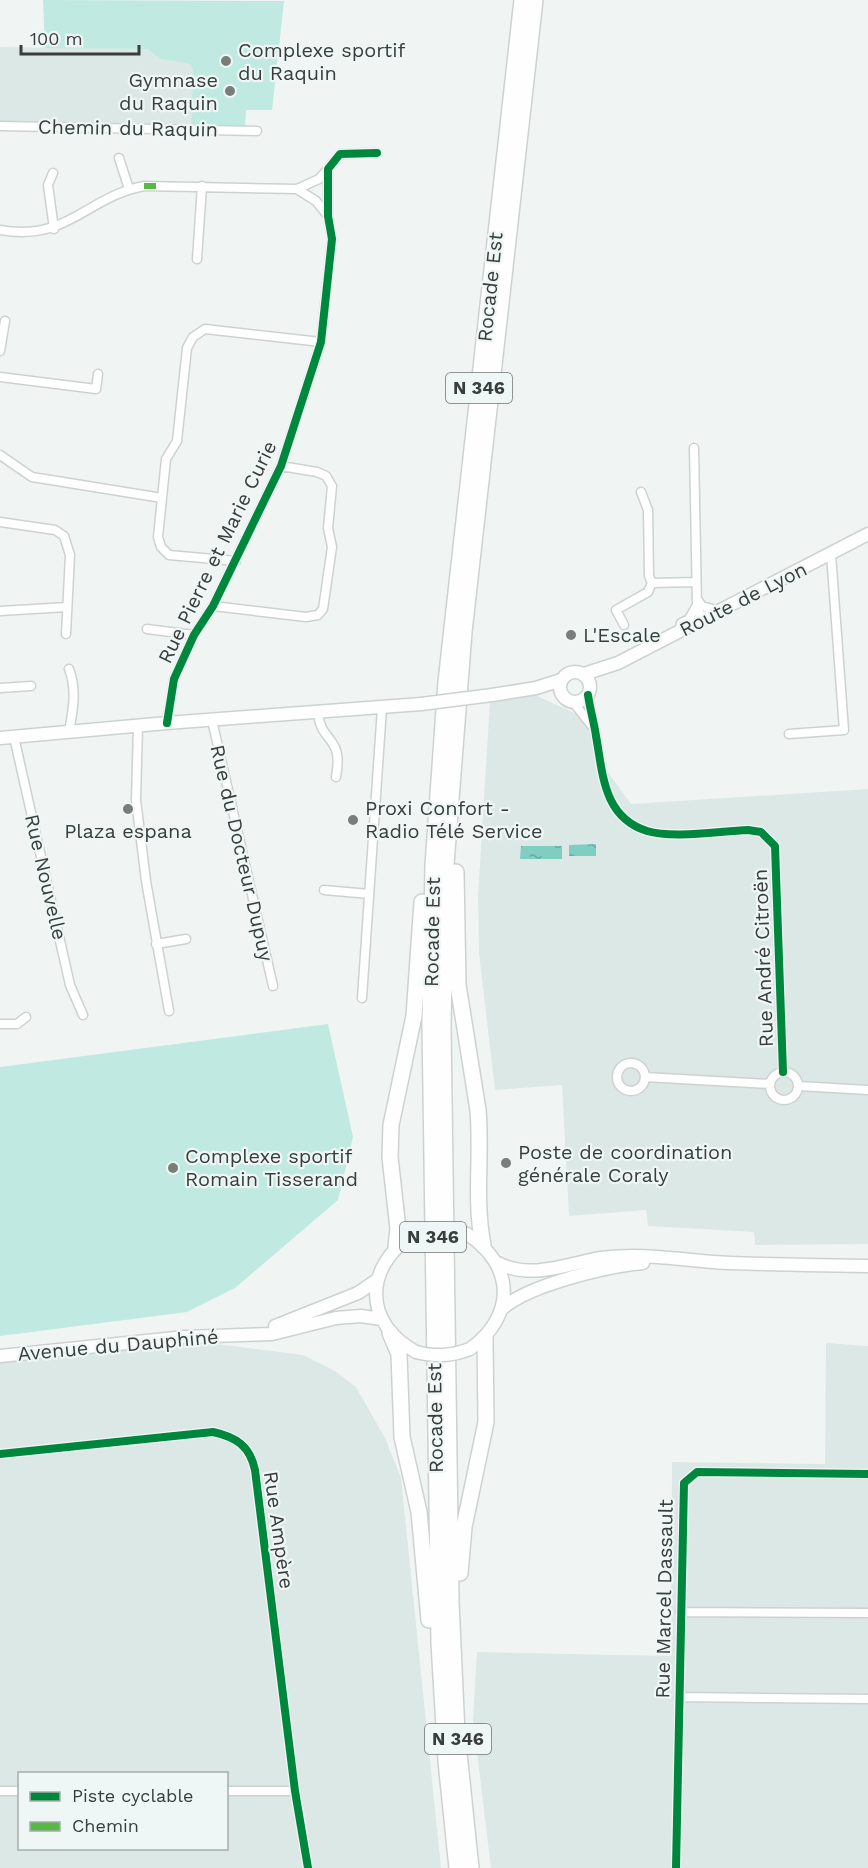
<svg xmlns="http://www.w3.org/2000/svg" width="868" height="1868" font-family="'Work Sans',sans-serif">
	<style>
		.built { fill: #dce8e5; fill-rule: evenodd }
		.green { fill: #bfe9e1 }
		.water { fill: url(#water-ripples) }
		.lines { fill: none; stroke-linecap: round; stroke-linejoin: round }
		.street-casing { stroke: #cdd2d1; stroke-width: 11 }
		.secondary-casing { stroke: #cdd2d1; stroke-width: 15 }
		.highway-casing { stroke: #cdd2d1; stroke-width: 18 }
		.street { stroke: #fdfefd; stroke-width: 8 }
		.secondary { stroke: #fdfefd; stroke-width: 12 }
		.highway { stroke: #fdfefd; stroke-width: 15 }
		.secondary-bridge-casing { stroke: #cdd2d1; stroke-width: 15; stroke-linecap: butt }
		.secondary-bridge { stroke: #fdfefd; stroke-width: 12 }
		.quiet { stroke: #58b947; stroke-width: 6; stroke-dasharray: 12 6; stroke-linecap: butt }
		.cycleway-casing { stroke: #eef7f5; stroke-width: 11 }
		.cycleway { stroke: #00873e; stroke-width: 8 }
		.poi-dot { fill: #797d7c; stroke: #eef7f5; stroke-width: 2 }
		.labels { text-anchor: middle; stroke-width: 4.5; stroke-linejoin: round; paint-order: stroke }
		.shield { fill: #eef7f5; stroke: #6f7574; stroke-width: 1.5 }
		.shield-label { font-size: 18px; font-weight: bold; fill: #393d3c }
		.poi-label { font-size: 20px; fill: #393d3c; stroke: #eef7f5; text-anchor: start }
		.street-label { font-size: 20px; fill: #393d3c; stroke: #eef7f5 }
	</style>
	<defs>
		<pattern id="water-ripples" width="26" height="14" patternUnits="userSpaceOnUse" patternTransform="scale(1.5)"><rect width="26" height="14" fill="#7fcec2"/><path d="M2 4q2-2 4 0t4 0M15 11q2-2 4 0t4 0" fill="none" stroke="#69a89f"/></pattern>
	</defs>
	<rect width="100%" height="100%" fill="#f0f5f4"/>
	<path class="built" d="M0,47l148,2 12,10 30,5 3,6 -2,55 -191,-4z
		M533,694l41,19 12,-3 11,22 5,32 29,40 237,-15v455l-113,1 -1,-13 -106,-6 -2,-16 -77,6 -7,-131 -67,5 -16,-137 -1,-57 12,-195z
		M159,1343l57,1 87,11 32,16 21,16 29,51 16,40 40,390h-441v-506zM20,1774h206v74h-206z
		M826,1343l42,3v522h-377l-18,-148 4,-68 194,4 1,-194 153,2z"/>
	<path class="green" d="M43,0l241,1 -12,109h-26l-1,16 -54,-1 2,-55 -3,-6 -30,-5 -12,-10 -103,-1z
		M328,1024l25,113 -15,63 -103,88 -48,24 -187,24v-269z"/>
	<path class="water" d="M596,844v12h-27v-11z
		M521,846h41v13h-42z"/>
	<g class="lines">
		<g class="street-casing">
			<path id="street" d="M0,126l257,5
				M119,158l10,31
				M53,173l-5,12 6,44
				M297,189l19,12 12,15
				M0,230c68,12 86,-33 144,-44l153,3 22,-10 9,-10
				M197,259l5,-73
				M0,351l5,-30
				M0,377l96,12 2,-15
				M694,448l3,157 5,15
				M0,455l32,22 130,21
				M641,492l7,18 1,66 3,7 44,-1
				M0,522l55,8 9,6 6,19 -4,79
				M236,561l-67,-6 -8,-8 -3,-10 8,-78 11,-18 10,-93 6,-11 12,-8 116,13
				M697,599l5,7 18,5
				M213,606l93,11 12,-2 5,-6 9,-62 -4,-19 4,-42 -6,-10 -9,-4 -36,-6
				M0,611l67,-4
				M624,625l-8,-15 32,-18 4,-9
				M147,629l47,6
				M679,632l2,-9 8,-4 8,-14
				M69,669c8,21 4,41 0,63
				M0,688l31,-2
				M588,695c2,14 6,27 8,41 7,38 7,81 51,95 27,8 72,0 101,-1l13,2 14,14 8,226
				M573,702l19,24
				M318,712c2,32 26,22 18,65
				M212,720l61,266
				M167,723l7,-44 20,-44 19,-29 68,-140 40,-124 11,-103 -4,-23v-47l12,-15 37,-1
				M138,726l-2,74 10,81 23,130
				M789,734l55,-4 -13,-176
				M14,737l56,248 13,30
				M324,890l45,4
				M156,944l30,-5
				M362,998l20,-290
				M0,1024h17l9,-7
				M617 1077a14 14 0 1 1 28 0a14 14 0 1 1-28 0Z
				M770 1086a14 14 0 1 1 28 0a14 14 0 1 1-28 0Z
				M645,1077l125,7
				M798,1086l70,4
				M0,1454l213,-22c23,5 37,14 42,38l40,321 13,77
				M680,1612l188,1
				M679,1697l189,2
				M0,1791h20
				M226,1791h69
				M676,1868l8,-385 13,-11 171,2"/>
		</g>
		<g class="secondary-casing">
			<path id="secondary" d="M560 687a15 15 0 1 1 30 0a15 15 0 1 1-30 0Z
				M584,674l34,-11 250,-129
				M492,695l44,-7 25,-8
				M0,738l167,-15 254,-19
				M467,1234c48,31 49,82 3,115
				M412,1235c-48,33 -49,88 4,117
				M498,1263c33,17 69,1 103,-5 43,-6 86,3 129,5 46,2 92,2 138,3
				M503,1308c26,-23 105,-42 140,-45
				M275,1326l83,-33 19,-13
				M0,1356l185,-19 87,-3 64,-16 25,-2 20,3"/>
		</g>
		<g class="highway-casing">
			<path id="highway" d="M456,872l2,113 20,125c4,47 -4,88 5,135
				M396,1246l2,-17 -8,-72 1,-32 23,-109 8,-114
				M390,1333l9,21 3,83 17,75 10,108
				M460,1573l4,-46 22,-105 -1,-84
				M457,1868l-11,-107 -7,-118 -9,-620 3,-158 13,-183 76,-682
				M471,1868l-14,-134 -6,-132 -8,-576 3,-162 18,-232 71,-632"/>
		</g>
		<use href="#street" class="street"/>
		<use href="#secondary" class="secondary"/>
		<use href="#highway" class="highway"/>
		<g class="secondary-bridge-casing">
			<path id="secondary-bridge" d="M421,704l71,-9
				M412,1235c20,-6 35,-7 55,-1
				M416,1352c20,5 35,4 54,-3"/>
		</g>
		<use href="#secondary-bridge" class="secondary-bridge"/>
		<path class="quiet" d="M144,186h12"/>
		<g class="cycleway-casing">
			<path id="cycleway" d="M588,695c2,14 6,27 8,41 7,38 7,81 51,95 27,8 72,0 101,-1l13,2 14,14 8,226
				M167,723l7,-44 20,-44 19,-29 68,-140 40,-124 11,-103 -4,-23v-47l12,-15 37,-1
				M0,1454l213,-22c23,5 37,14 42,38l40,321 13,77
				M676,1868l8,-385 13,-11 171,2"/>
		</g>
		<use href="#cycleway" class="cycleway"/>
	</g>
	<g class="poi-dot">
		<circle cx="226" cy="61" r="6"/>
		<circle cx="230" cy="91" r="6"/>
		<circle cx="571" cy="635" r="6"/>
		<circle cx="128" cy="809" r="6"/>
		<circle cx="353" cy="820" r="6"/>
		<circle cx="506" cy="1163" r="6"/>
		<circle cx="173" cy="1168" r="6"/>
	</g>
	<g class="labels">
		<g class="shield">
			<rect x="446" y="373" width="66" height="30" rx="4.5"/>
			<rect x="400" y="1222" width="66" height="30" rx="4.5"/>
			<rect x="425" y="1724" width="66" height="30" rx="4.5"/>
		</g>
		<g class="shield-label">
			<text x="479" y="394">N 346</text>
			<text x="433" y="1243">N 346</text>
			<text x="458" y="1745">N 346</text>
		</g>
		<g class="poi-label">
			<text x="238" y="57">Complexe sportif<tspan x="238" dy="23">du Raquin</tspan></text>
			<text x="218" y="87" text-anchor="end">Gymnase<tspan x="218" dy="23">du Raquin</tspan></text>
			<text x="583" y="642">L'Escale</text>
			<text x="365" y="815">Proxi Confort -<tspan x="365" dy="23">Radio Télé Service</tspan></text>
			<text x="128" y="838" text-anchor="middle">Plaza espana</text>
			<text x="518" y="1159">Poste de coordination<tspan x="518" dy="23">générale Coraly</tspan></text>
			<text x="185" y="1163">Complexe sportif<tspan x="185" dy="23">Romain Tisserand</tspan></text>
		</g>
		<g class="street-label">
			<text transform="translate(128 128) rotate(1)" y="7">Chemin du Raquin</text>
			<text transform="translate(490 287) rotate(-84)" y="7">Rocade Est</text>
			<text transform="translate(217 552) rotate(-64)" y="7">Rue Pierre et Marie Curie</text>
			<text transform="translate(743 599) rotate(-27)" y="7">Route de Lyon</text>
			<text transform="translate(242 853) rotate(77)" y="7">Rue du Docteur Dupuy</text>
			<text transform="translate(46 877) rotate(77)" y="7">Rue Nouvelle</text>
			<text transform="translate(432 932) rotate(-89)" y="7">Rocade Est</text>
			<text transform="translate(763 958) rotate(-92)" y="7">Rue André Citroën</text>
			<text transform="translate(118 1345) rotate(-5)" y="7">Avenue du Dauphiné</text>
			<text transform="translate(435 1418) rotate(-91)" y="7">Rocade Est</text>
			<text transform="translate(279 1530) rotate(82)" y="7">Rue Ampère</text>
			<text transform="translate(664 1599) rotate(-89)" y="7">Rue Marcel Dassault</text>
		</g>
	</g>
	<rect x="18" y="1772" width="210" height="78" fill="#eef7f5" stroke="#a6adab" stroke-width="1.5"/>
	<rect x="30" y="1792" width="30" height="9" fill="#00873e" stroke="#a6adab" stroke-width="1.5"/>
	<text x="72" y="1802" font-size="18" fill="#393d3c">Piste cyclable</text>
	<rect x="30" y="1822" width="30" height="9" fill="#58b947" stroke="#a6adab" stroke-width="1.5"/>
	<text x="72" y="1832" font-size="18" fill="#393d3c">Chemin</text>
	<path d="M21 45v9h118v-9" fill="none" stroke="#393d3c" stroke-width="3"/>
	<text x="30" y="45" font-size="18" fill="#393d3c" stroke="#eef7f5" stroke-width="4.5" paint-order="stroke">100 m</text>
</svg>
